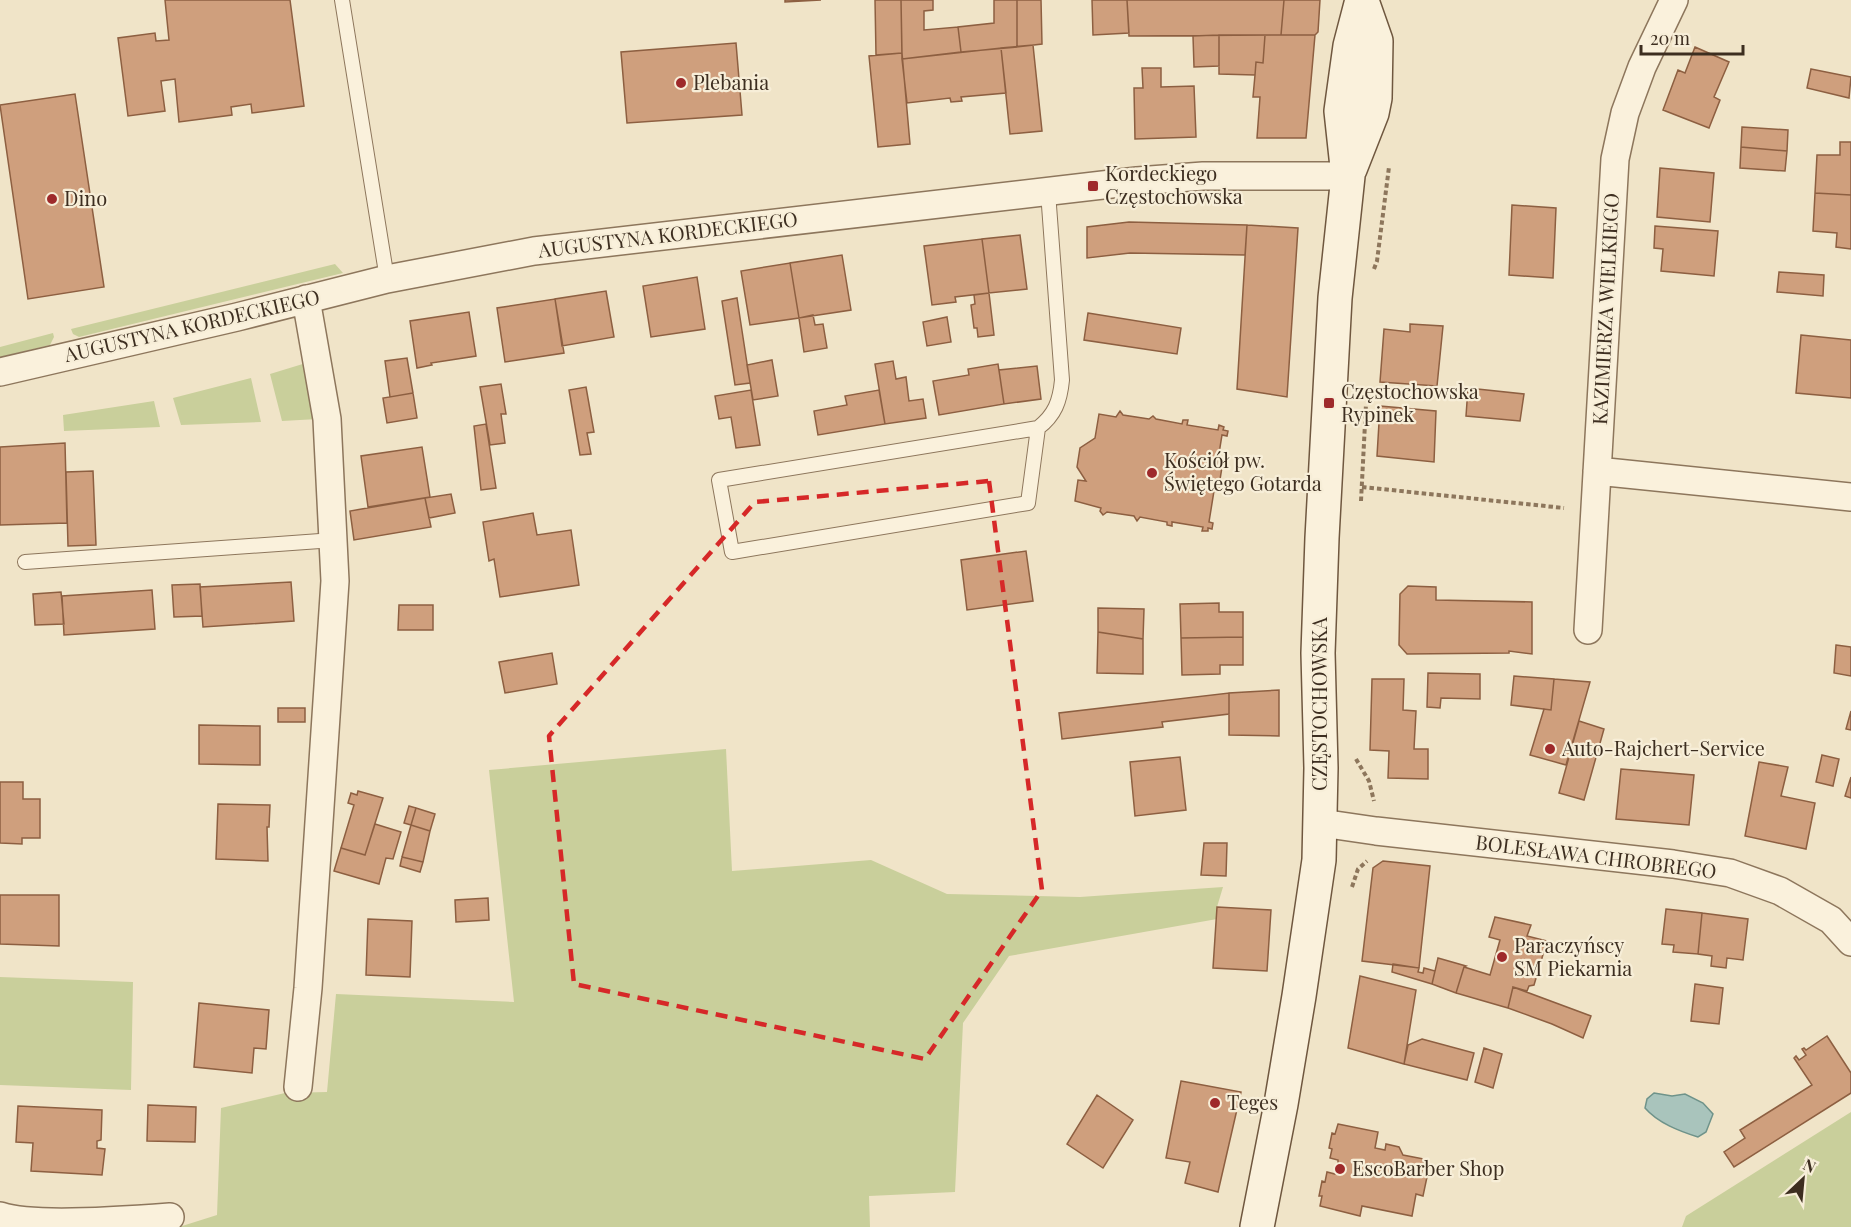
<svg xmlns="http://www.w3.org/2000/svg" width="1851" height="1227" font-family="'Playfair Display',serif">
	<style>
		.green { fill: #c9cf9b }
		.water { fill: #a9c4bc; stroke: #6f938a; stroke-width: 1.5 }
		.building { fill: #cf9f7d; stroke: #8d5f41; stroke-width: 1.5 }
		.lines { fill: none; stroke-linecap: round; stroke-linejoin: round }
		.service-casing { stroke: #8d765c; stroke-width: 16 }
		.minor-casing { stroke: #8d765c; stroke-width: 30 }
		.secondary-casing { stroke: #6f573f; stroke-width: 36 }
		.path { stroke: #8d765c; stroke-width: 4; stroke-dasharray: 4.5 3; stroke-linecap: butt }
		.service { stroke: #faf1dc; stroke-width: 14 }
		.minor { stroke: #faf1dc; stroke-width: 27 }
		.secondary { stroke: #faf1dc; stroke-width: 33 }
		.marked { fill: none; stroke: #d62828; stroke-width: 4.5; stroke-dasharray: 12 8; stroke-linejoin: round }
		.poi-dot { fill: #9e2a2b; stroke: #f7eed8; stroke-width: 2 }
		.labels { text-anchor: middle; stroke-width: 4.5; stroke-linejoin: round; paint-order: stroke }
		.poi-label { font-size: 20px; fill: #3d2e20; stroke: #f7eed8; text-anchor: start }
		.street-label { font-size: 20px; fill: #3d2e20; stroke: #f7eed8 }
	</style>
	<rect width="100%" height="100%" fill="#f0e4c8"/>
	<path class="green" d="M335,264l8,9 -264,64 -6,-3 -2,-5z
		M53,333l1,4 -4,8 -50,12v-10z
		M306,363l12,56 -36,2 -12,-47z
		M251,378l10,44 -80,3 -8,-27z
		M154,401l6,26 -96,4 -1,-16z
		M726,749l6,122 139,-11 76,34 133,3 143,-10 -6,20v12l-208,37 -46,67 -8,169 -86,4 1,31h-691l38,-12 4,-107 64,-15 42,-1 9,-98 178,8 -25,-232z
		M0,977l133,5 -2,108 -131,-5z
		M1851,1112v115h-169l4,-11z"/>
	<path class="water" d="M1654,1093l18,3 13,-2 18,9 10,11 -7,18 -8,5c-19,-6 -40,-14 -53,-29l2,-9z"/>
	<path class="building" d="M165,0h125l14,106 -52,7 -1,-9 -20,3 1,8 -53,7 -4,-43 -14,2 4,30 -37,5 -10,-78 37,-5 1,8 13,-1z
		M785,0h36l-36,2z
		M875,0h26l1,53 -26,2z
		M901,0h32v10l-9,1v19l34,-3 3,25 -59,7z
		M994,0h23v47l-56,5 -3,-25 36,-4z
		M1017,0h24l1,44 -25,3z
		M1092,0h35l2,33 -36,2z
		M1127,0h157l-3,35 -152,1z
		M1284,0h36l-2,32 -3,3h-34z
		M1219,35v31l-25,1 -1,-31z
		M1219,35h46l-2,28 -7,-1 -1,13 -36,-1z
		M1265,35h50l-9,103h-49l3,-41h-7l2,-22 1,-13 7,1z
		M736,43l6,72 -115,8 -6,-71z
		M1033,45l9,86 -32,3 -9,-86z
		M1695,47l34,15 -15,35 6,3 -11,28 -46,-18 15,-40 7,3z
		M1001,48l5,45 -45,4 1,4 -11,1 -1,-4 -43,5 -5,-44z
		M902,53l8,91 -32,3 -9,-91z
		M1142,68h19v19l33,-1 2,51 -61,2 -1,-51h9z
		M1811,69l40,8 -2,21 -42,-10z
		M75,94l29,193 -76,12 -28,-194z
		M1742,127l46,3 -1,21 -46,-4z
		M1840,142h11v53l-36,-2 2,-38h23z
		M1741,147l46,4 -2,20 -45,-3z
		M1660,168l54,5 -4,49 -53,-5z
		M1815,193l36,2v54l-15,-2 1,-14 -24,-2z
		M1512,205l44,3 -3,70 -44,-3z
		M1129,222l118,3 -2,30 -115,-2 -43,5v-31z
		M1247,225l51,3 -11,169 -50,-8z
		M1655,226l63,5 -4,45 -53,-5 2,-22 -9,-1z
		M1020,235l7,54 -38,4 -7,-54z
		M982,239l7,54 -34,4 1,5 -24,3 -8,-59z
		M842,255l9,55 -52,8 -9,-55z
		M790,263l9,55 -49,7 -9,-54z
		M1779,272l45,3 -1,21 -46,-4z
		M697,277l8,52 -54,8 -8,-51z
		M606,291l8,46 -52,9 -7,-47z
		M989,293l5,42 -16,2 -1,-9h-3l-3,-23 4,-1 -1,-9z
		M737,298l13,85 -15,2 -13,-84z
		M555,299l9,54 -59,9 -8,-54z
		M469,312l7,44 -45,7 1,2 -15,3 -7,-47z
		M1088,313l93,15 -4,26 -93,-14z
		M813,315l2,10 8,-1 4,24 -23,4 -5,-34z
		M947,317l4,25 -24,4 -4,-24z
		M1410,324l33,2 -6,60 -57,-4 4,-53 26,3z
		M1801,335l50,5v58l-55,-5z
		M407,358l6,35 -23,4 -5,-36z
		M772,360l6,36 -25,4 -6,-35z
		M893,361l3,18 10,-2 3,24 14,-2 3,19 -41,6 -10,-60z
		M998,364l6,40 -65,11 -6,-34 36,-6 -1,-6z
		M1037,366l4,33 -37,5 -5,-34z
		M501,384l5,30h-5l4,29 -15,2 -10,-58z
		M586,387l8,45 -7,1 4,21 -11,1 -11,-65z
		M1468,388l56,6 -4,27 -54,-5z
		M751,390l9,55 -24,3 -5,-31 -12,2 -4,-23z
		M879,390l6,34 -67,11 -4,-24 33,-6 -2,-9z
		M413,393l4,25 -30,5 -4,-25z
		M1380,406l56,5 -2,51 -57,-6z
		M1120,411l3,4 26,4 4,-3 3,3 26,5 1,-4h5l-1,5 31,5 1,-5 5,2 -1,3 5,1 -1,5 -5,-1 -5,31 5,1 -4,25 -4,-1 -5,31 4,1 -1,6 -4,-1v3h-6l1,-4 -31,-5v4l-5,-1v-3l-27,-5 -3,4 -3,-5 -27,-4 -4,3 -3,-4 1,-3 -26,-7 3,-21 8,1 -9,-14 3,-19 15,-10 4,-24 17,3z
		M486,424l10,64 -15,2 -7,-64z
		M65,443l2,80 -67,2v-78z
		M422,447l8,50 -62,10 -7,-51z
		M93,471l3,74 -28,1 -2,-74z
		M451,494l4,19 -26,5 -4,-20z
		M425,498l6,29 -77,13 -4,-29z
		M533,513l4,22 34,-5 8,55 -79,12 -6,-38 -5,2 -6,-39z
		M1026,551l7,50 -66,9 -6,-50z
		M291,582l3,39 -91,6 -3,-40z
		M200,584l2,32 -28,1 -2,-32z
		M1408,586l28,1v13l96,2v52l-23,-3v2l-102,1 -8,-9 1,-51z
		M152,590l3,39 -91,6 -2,-39z
		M61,592l3,32 -29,1 -2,-31z
		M1219,603v9h24v25l-62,1 -1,-34z
		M399,605h34v25h-35z
		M1098,608l46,1 -1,30 -45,-7z
		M1098,632l45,7v35l-46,-1z
		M1243,637v28h-23v9l-38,1 -1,-37z
		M1836,645l15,2v29l-17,-3z
		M552,653l5,31 -52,9 -6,-31z
		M1428,673l52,1v25l-39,-1 -1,10 -13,-1z
		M1514,676l40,3 -3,31 -40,-5z
		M1372,679h32l-1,31 13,1 -2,38h14v30l-40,-1 1,-27 -19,-1z
		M1554,679l36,3 -24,83 -36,-10 14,-46 7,1z
		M1279,690v46l-50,-1v-42z
		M1229,693v21l-67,8 1,5 -101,12 -3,-26z
		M278,708h27v14h-27z
		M1851,711v19l-5,-1z
		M1579,721l25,8 -20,71 -25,-7z
		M199,725l61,1v39l-61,-1z
		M1822,755l17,4 -6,27 -17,-4z
		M1180,757l6,53 -51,6 -5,-54z
		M1759,762l29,5 -7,29 34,7 -9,46 -61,-13z
		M1621,769l73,6 -5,50 -73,-6z
		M1851,777v21l-6,-2z
		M0,782h23v17h17v39h-18v6l-22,-1z
		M358,791l25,7 -18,57 -24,-7 13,-43 -6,-2 3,-10 6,2z
		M218,804l52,1 -1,22h-2l1,34 -52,-2z
		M409,806l7,2 -5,17 -7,-2z
		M416,808l19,6 -5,17 -19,-6z
		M375,824l26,8 -8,27 -7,-1 -7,26 -45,-13 7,-23 24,7z
		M411,825l19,6 -7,31 -21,-5z
		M1204,843h23l-1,33 -25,-1z
		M402,857l21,5 -3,10 -20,-6z
		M1383,861l47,5 -11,102 -57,-7 11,-93z
		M0,895h59v51l-59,-2z
		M488,898l1,22 -33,2 -1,-22z
		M1217,907l54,3 -4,61 -54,-3z
		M1666,909l36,4 -4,41 -25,-2 1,-7 -12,-1z
		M1702,913l46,6 -5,41 -16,-2 -1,10 -15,-2 1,-10 -14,-2z
		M1495,917l36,8 -4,11 20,5 -13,44 -5,1 -2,5 -14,-4 -5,21 -52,-15 8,-26 26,8 10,-35 -11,-3z
		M368,919l44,2 -2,56 -44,-2z
		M1438,958l28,8 -2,1 -8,26 -24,-9z
		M1393,964l26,4 -1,4 5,1 1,-5 11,3 -3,13 -40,-12z
		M1360,976l56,14 -12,74 -56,-16z
		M1695,984l28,4 -4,36 -28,-3z
		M1513,987l78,29 -8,22 -31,-14 -44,-16z
		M199,1003l70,7 -3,39 -12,-1 -2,25 -58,-6z
		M1827,1036l24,37v20l-117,74 -10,-15 21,-14 -5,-8 72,-45 -18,-27 2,-2 3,4 7,-5 -4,-6 2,-1 2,2z
		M1422,1039l52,14 -7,27 -63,-16 4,-19z
		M1484,1048l18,6 -9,34 -18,-6z
		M1181,1081l60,11 -23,100 -33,-9 5,-21 -24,-4z
		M1097,1095l36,25 -30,48 -36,-24z
		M148,1105l48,2 -1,35 -48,-1z
		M18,1106l84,4 -1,30 -4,1v7l8,1 -3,26 -71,-4 2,-28 -17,-1z
		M1338,1124l40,8 -3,16 10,2 1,-6 13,3 4,8 21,4 -3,16 6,2 -4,19 -7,-2 -4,22 -50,-10 -2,10 -40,-10 2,-10h-3l3,-15 3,1 2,-10 8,2 3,-7v-7l-8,-2 2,-9 -3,-1 3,-15 3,1z"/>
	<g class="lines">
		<g class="service-casing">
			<path id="service" d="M342,0l45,279
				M1038,428l-319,52 13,72 296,-49 10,-75c17,-13 22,-27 24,-48l-14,-188
				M25,562l309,-22"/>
		</g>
		<g class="minor-casing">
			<path id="minor" d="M0,372l237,-55 150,-38 147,-28 603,-70 66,-5h145
				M1597,471l254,26
				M1588,630l27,-471 10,-46 17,-46 32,-67
				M1321,823l55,8 297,33 57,9 50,18 51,29 20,22
				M298,1087l10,-99 27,-407 -8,-162 -21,-120
				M0,1216c31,11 131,4 170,1"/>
		</g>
		<g class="secondary-casing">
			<path id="secondary" d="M1350,169l22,-56 3,-15 1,-57 -14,-40
				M1257,1227l24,-123 18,-108 20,-136 2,-92 -3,-115 4,-115 13,-240 13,-122 -7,-65 9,-65 12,-46"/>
		</g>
		<path class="path" d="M1374,269l3,-8 12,-94
			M1362,487l202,21
			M1361,501l5,-97
			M1356,759l13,22 5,20
			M1352,887l6,-18 9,-8"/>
		<use href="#service" class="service"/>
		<use href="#minor" class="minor"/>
		<use href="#secondary" class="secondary"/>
	</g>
	<path class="marked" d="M989,481l53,409 -117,169 -351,-75 -25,-248 206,-234z"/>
	<g class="poi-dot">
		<circle cx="681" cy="83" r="6"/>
		<rect x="1087" y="180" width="12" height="12" rx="3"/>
		<circle cx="52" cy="199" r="6"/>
		<rect x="1323" y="397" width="12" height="12" rx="3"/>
		<circle cx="1152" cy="473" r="6"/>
		<circle cx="1550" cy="749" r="6"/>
		<circle cx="1502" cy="957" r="6"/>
		<circle cx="1215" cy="1103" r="6"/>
		<circle cx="1340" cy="1169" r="6"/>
	</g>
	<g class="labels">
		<g class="poi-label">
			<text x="693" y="90">Plebania</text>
			<text x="1105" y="181">Kordeckiego<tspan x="1105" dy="23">Częstochowska</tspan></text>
			<text x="64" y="206">Dino</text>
			<text x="1341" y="399">Częstochowska<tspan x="1341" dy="23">Rypinek</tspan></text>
			<text x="1164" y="468">Kościół pw.<tspan x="1164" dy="23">Świętego Gotarda</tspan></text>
			<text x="1562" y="756">Auto-Rajchert-Service</text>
			<text x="1514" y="953">Paraczyńscy<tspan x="1514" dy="23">SM Piekarnia</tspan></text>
			<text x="1227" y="1110">Teges</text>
			<text x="1352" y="1176">EscoBarber Shop</text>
		</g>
		<g class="street-label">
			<text transform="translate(668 235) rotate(-7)" y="7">AUGUSTYNA KORDECKIEGO</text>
			<text transform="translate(1606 309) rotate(-87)" y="7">KAZIMIERZA WIELKIEGO</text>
			<text transform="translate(192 326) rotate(-13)" y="7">AUGUSTYNA KORDECKIEGO</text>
			<text transform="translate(1320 704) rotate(-90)" y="7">CZĘSTOCHOWSKA</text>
			<text transform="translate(1596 857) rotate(7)" y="7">BOLESŁAWA CHROBREGO</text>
		</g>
	</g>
	<g transform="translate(1803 1179) rotate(26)" stroke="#f7eed8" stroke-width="4.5" paint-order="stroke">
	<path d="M0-4.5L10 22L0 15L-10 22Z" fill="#3d2e20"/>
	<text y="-9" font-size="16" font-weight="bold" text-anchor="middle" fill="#3d2e20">N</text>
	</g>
	<path d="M1641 45v9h102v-9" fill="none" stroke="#3d2e20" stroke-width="3"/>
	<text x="1650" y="45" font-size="18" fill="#3d2e20" stroke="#f7eed8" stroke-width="4.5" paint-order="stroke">20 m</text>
</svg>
